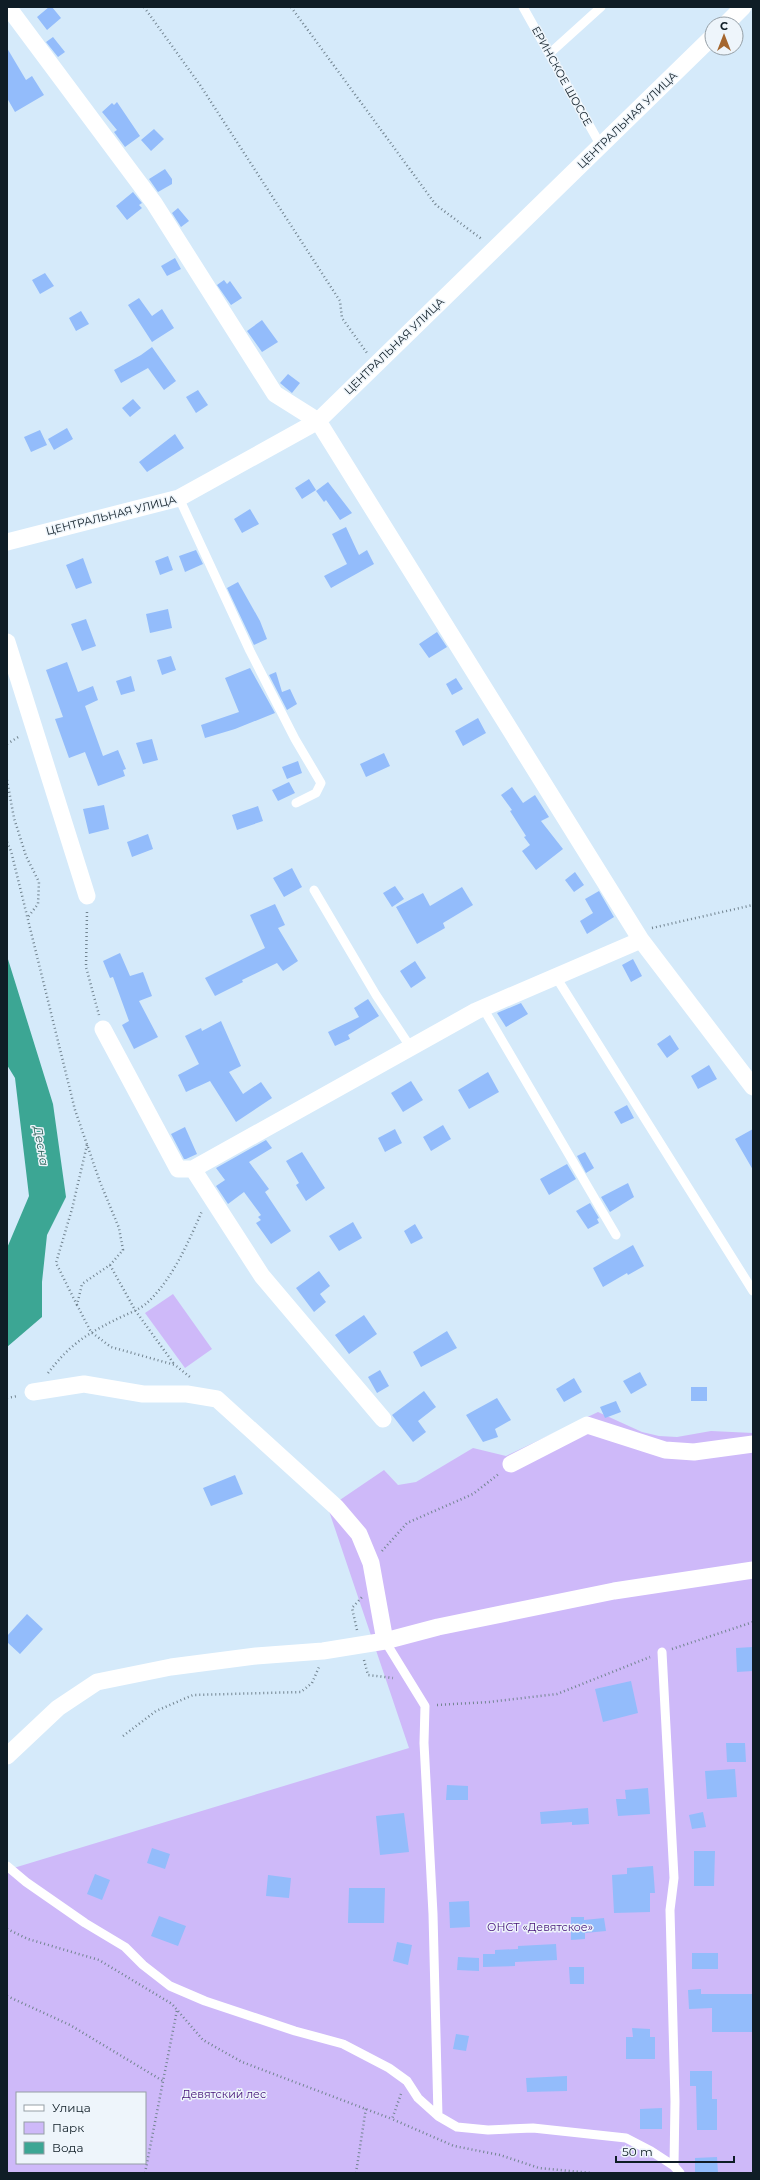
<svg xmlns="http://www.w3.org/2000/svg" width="760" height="2180" font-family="Montserrat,sans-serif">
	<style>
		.green { fill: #ceb9f9; fill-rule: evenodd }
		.water { fill: #3ca694 }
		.building { fill: #93bcfb }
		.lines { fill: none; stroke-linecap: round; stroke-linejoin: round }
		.path { stroke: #728490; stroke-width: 2.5; stroke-dasharray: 1 3; stroke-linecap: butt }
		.lane { stroke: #fff; stroke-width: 9 }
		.street { stroke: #fff; stroke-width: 17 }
		.labels { text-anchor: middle; stroke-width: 3; stroke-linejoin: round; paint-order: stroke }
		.street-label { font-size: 11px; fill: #0f1d26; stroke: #eef5fb }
		.park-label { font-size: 11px; fill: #420f76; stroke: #eef5fb }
		.water-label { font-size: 12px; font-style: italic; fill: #205a4f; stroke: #eef5fb }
	</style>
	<rect width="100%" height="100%" fill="#d5eafa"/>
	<path class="green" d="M173,1294l39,55 -27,19 -40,-55z
		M598,1412l44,20 17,4 18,1 34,-6 42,2v740h-746v-303l402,-122 -81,-240 56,-38 14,15 18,-3 57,-34 33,8zM17,2093h128v70h-128z"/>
	<path class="water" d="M7,956l46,148 13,93 -19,38 -5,47v35l-35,30v-99l22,-52 -14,-118 -8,-13z"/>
	<path class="building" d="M49,7h3l9,11 -14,12 -10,-13z
		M53,37l12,15 -7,5 -12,-15z
		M7,48l19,32 6,-4 12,19 -29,17 -8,-14z
		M117,102l23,34 -15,11 -11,-15 3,-2 -15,-18 10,-9 2,2z
		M154,129l10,10 -13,12 -10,-11z
		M165,169l7,10v5l-14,8 -9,-13z
		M133,192l9,11 -3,2 3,3 -15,12 -11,-14z
		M178,208l11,13 -8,6 -9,-14z
		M175,258l6,11 -14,7 -6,-10z
		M45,273l9,13 -14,8 -8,-14z
		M224,280l3,4 3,-3 12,17 -11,7 -14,-20z
		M139,298l13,18 10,-7 12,19 -22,14 -24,-37z
		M81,311l8,13 -13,7 -7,-13z
		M262,320l16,22 -16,10 -15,-21z
		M152,347l24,34 -12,9 -16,-22 -27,15 -7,-13 27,-15z
		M288,374l12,9 -8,10 -12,-10z
		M198,390l10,15 -12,8 -10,-16z
		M133,399l8,9 -11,9 -8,-9z
		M67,428l6,11 -19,11 -6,-11z
		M40,430l7,15 -16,7 -7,-15z
		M175,434l9,14 -37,24 -8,-10z
		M309,479l7,11 -14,9 -7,-11z
		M328,482l24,31 -12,7 -14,-20 -2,2 -8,-11z
		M250,509l9,15 -17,9 -8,-14z
		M346,527l13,28 8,-5 7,14 -43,24 -7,-12 23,-12 -15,-30z
		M196,550l7,14 -18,8 -6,-16z
		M168,556l5,14 -13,5 -5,-14z
		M83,558l9,25 -16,6 -10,-24z
		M238,582l22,39 7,18 -13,6 -27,-57z
		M168,609l4,19 -22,5 -4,-19z
		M86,619l10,27 -14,5 -11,-27z
		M437,632l10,15 -18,11 -10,-14z
		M171,656l5,14 -14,5 -5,-15z
		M67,662l11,30 15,-6 5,14 -13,6 18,50 15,-6 8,19 -3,1 2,6 -27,10 -13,-34 -16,6 -14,-39 8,-2 -17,-47z
		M250,668l25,45 -40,16 -30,9 -4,-13 38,-13 -14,-34z
		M276,672l6,20 8,-3 7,15 -10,6 -18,-35z
		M131,676l4,15 -14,4 -5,-14z
		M456,678l7,11 -11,6 -6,-11z
		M478,718l8,15 -23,13 -8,-15z
		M152,739l6,21 -15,4 -7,-21z
		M384,753l6,13 -24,11 -6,-13z
		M298,761l4,12 -15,6 -5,-12z
		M289,782l6,11 -17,8 -6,-11z
		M512,787l11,16 12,-8 14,22 -8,4 22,28 -27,21 -14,-19 8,-6 -6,-8 2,-1 -16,-25 2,-1 -11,-15z
		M104,805l5,24 -20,5 -6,-25z
		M258,806l5,15 -26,9 -5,-15z
		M148,834l5,15 -21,8 -5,-15z
		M292,868l10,19 -18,10 -11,-19z
		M575,872l9,13 -10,7 -9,-12z
		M395,886l9,13 -12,8 -9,-14z
		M462,887l11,18 -30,18 2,5 -28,16 -21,-37 27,-14 7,13z
		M599,891l15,26 -27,17 -7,-13 13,-8 -8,-14z
		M275,904l10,21 -7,3 20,33 -15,10 -6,-8 -35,17 1,2 -28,14 -10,-18 60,-30 -15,-33z
		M120,953l10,23 13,-4 9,24 -13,5 19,36 -24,12 -12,-24 7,-4 -16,-44 -3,1 -7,-17z
		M633,959l9,17 -11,6 -9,-17z
		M415,961l11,17 -15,10 -11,-17z
		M368,999l11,17 -31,19 2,4 -15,7 -7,-14 31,-15 -5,-9z
		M521,1003l7,11 -22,13 -9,-14z
		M221,1021l20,45 -12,6 14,22 18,-12 11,16 -36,24 -26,-41 -24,11 -8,-17 21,-11 -14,-28 16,-8 1,3z
		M670,1035l9,14 -12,9 -10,-14z
		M709,1065l8,14 -19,10 -7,-13z
		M488,1072l11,20 -30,17 -11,-19z
		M411,1081l12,19 -20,12 -12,-19z
		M627,1105l7,13 -13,6 -7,-12z
		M443,1125l8,14 -20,12 -8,-14z
		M185,1127l12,27 -11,5h-2l-13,-25z
		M395,1129l7,14 -17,9 -7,-14z
		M753,1129v41l-18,-31z
		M266,1140l6,8 -23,14 20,27 -4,3 26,39 -20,13 -15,-21 5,-3 -3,-3 3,-2 -17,-23 -16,12 -12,-18 9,-6 -9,-12z
		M302,1152l23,36 -19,13 -10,-16 3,-2 -13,-22z
		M585,1152l9,16 -8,5 -9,-17z
		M567,1164l9,15 -27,16 -9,-16z
		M628,1183l6,14 -24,15 -9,-15z
		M590,1203l9,15 -2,1 2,4 -11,6 -12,-18z
		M353,1222l9,16 -23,13 -10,-15z
		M415,1224l8,14 -12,6 -7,-13z
		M633,1245l11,21 -16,9 -1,-2 -24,14 -10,-19z
		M319,1271l11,15 -10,8 6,8 -12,10 -18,-24z
		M364,1315l13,19 -28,20 -14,-19z
		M447,1331l10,17 -36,19 -8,-15z
		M380,1370l9,16 -12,7 -9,-16z
		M640,1372l7,13 -16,9 -8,-13z
		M574,1378l8,14 -18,10 -8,-13z
		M691,1387h16v14h-16z
		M424,1391l12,16 -18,14 8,11 -13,10 -21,-27z
		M497,1398l14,22 -16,9 3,8 -15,5 -17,-27z
		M616,1401l5,11 -16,6 -5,-11z
		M235,1475l8,19 -32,12 -8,-18z
		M27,1614l16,15 -23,25 -13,-12v-6z
		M753,1647v24l-16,1 -1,-24z
		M631,1681l7,32 -35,9 -8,-33z
		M726,1743h19l1,19h-19z
		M735,1769l2,28 -30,2 -2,-28z
		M447,1785l21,1v14h-22z
		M648,1788l2,26 -32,2 -2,-17h10l-1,-9z
		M588,1808l1,16 -17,1v-3l-31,2 -1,-12z
		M703,1812l3,15 -14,2 -3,-14z
		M404,1813l5,39 -29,3 -4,-39z
		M152,1848l18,6 -5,15 -18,-6z
		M694,1851h21l-1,35h-20z
		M653,1866l2,27h-5v19l-36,1 -2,-38 15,-1v-6z
		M95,1874l15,6 -8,20 -15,-6z
		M268,1875l23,3 -2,20 -23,-2z
		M349,1888h36l-1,35h-36z
		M469,1901l1,26 -20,1 -1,-26z
		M159,1916l27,10 -8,20 -27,-10z
		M571,1917h13v3l20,-2 2,13 -21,2v6l-14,1z
		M397,1942l15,3 -4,20 -15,-4z
		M556,1944l1,16 -42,2v4l-32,1v-13h12v-4l23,-1v-3z
		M692,1953h26v16h-26z
		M458,1957l21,1v13l-22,-1z
		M569,1967h15v17h-14z
		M701,1989v5h52v38h-41v-24l-23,1 -1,-19z
		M632,2028l18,1v8h5v22h-29v-22h7z
		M456,2034l13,2 -3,15 -13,-2z
		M690,2071h22v28h5v31h-20l-1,-44h-6z
		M567,2076v15l-40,1 -1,-14z
		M662,2108v21h-22v-20z
		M717,2157l1,16h-23v-15z"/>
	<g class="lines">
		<path class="path" d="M144,7l56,78 140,216 2,17 25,35
			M291,7l145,198 47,35
			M7,744l13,-8
			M7,780l7,38 12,38 13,26 -1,22 -10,13
			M7,842l4,9 64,259 25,72 19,46 4,22 -13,15 -28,19 -5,21 14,27 20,15 64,18 15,12
			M87,912l-1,55 13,48
			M652,928l101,-23
			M110,1265l25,45 39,54
			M77,1305l-21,-42 16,-54 15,-64
			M48,1373c21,-27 35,-37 65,-52 11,-6 27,-11 35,-19 25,-24 40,-59 54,-91
			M7,1398l11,-2
			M382,1551l25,-28 66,-29 27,-21
			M357,1630l-5,-22 10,-11
			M672,1649l81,-27
			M364,1660l4,15 25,3
			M437,1705l52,-3 68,-8 93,-37
			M123,1736l33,-25 37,-16 108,-3 11,-9 7,-16
			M7,1929l21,10 71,21 73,44 31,36 39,22 150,57
			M7,1996l63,29 93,56
			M401,2094l-9,25 62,27 46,9 39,13 53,5
			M145,2173l32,-163
			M356,2173l10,-65"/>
		<path class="lane" d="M523,7l78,139
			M549,54l52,-47
			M179,498l71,153 45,88 26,44 -5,10 -20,10
			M314,890l62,105 35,53
			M556,977l197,314
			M483,1008l133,227
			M385,1641l40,65 -1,37 9,171 5,202
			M662,1652l12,226 -4,32 5,191 -1,65
			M7,1866l19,16 59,41 40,24 18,18 27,21 35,15 90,30 48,13 46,24 18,13 11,17 20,18 19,11 31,3 45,-2 93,10 25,13 23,15 6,7"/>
		<path class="street" d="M8,7l146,196 121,191 43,27 323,519 -165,71 -283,158 69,107 121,143
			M726,24l17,-17
			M7,542l172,-44 139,-77 394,-384
			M7,642l80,254
			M641,940l112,147
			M103,1029l75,140h15
			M33,1392l51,-8 59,10h44l30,5 119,108 23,27 12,29 14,78
			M511,1464l76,-39 78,25 29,2 59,-8
			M7,1756l51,-48 39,-26 74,-15 85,-11 67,-5 62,-10 53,-14 176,-36 139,-21"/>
	</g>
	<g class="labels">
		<g class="street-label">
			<text transform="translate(562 76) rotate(61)" y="4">ЕРИНСКОЕ ШОССЕ</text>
			<text transform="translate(627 120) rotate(-44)" y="4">ЦЕНТРАЛЬНАЯ УЛИЦА</text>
			<text transform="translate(394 346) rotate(-44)" y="4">ЦЕНТРАЛЬНАЯ УЛИЦА</text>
			<text transform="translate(111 515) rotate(-14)" y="4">ЦЕНТРАЛЬНАЯ УЛИЦА</text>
		</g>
		<g class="park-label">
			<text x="540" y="1931">ОНСТ «Девятское»</text>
			<text x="224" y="2098">Девятский лес</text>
		</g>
		<g class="water-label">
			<text transform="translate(41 1146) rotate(80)" y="4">Десна</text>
		</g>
	</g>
	<rect width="760" height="2180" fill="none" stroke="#0f1d26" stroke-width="16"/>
	<rect x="16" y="2092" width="130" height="72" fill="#eef5fb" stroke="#959fa6"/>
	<rect x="24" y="2105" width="20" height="6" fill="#ffffff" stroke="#959fa6"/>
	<text x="52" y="2112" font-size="12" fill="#0f1d26">Улица</text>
	<rect x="24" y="2122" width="20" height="12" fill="#ceb9f9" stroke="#959fa6"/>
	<text x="52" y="2132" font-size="12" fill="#0f1d26">Парк</text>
	<rect x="24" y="2142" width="20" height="12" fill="#3ca694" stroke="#959fa6"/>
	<text x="52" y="2152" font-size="12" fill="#0f1d26">Вода</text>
	<g transform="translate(724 36)"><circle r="19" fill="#eef5fb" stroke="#959fa6"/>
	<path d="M0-3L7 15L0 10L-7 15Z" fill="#a5662e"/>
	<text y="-6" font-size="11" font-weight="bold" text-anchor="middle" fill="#0f1d26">С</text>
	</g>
	<path d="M616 2156v6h118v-6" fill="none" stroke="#0f1d26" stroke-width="2"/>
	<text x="622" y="2156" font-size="12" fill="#0f1d26" stroke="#eef5fb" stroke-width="3" paint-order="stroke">50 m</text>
</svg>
